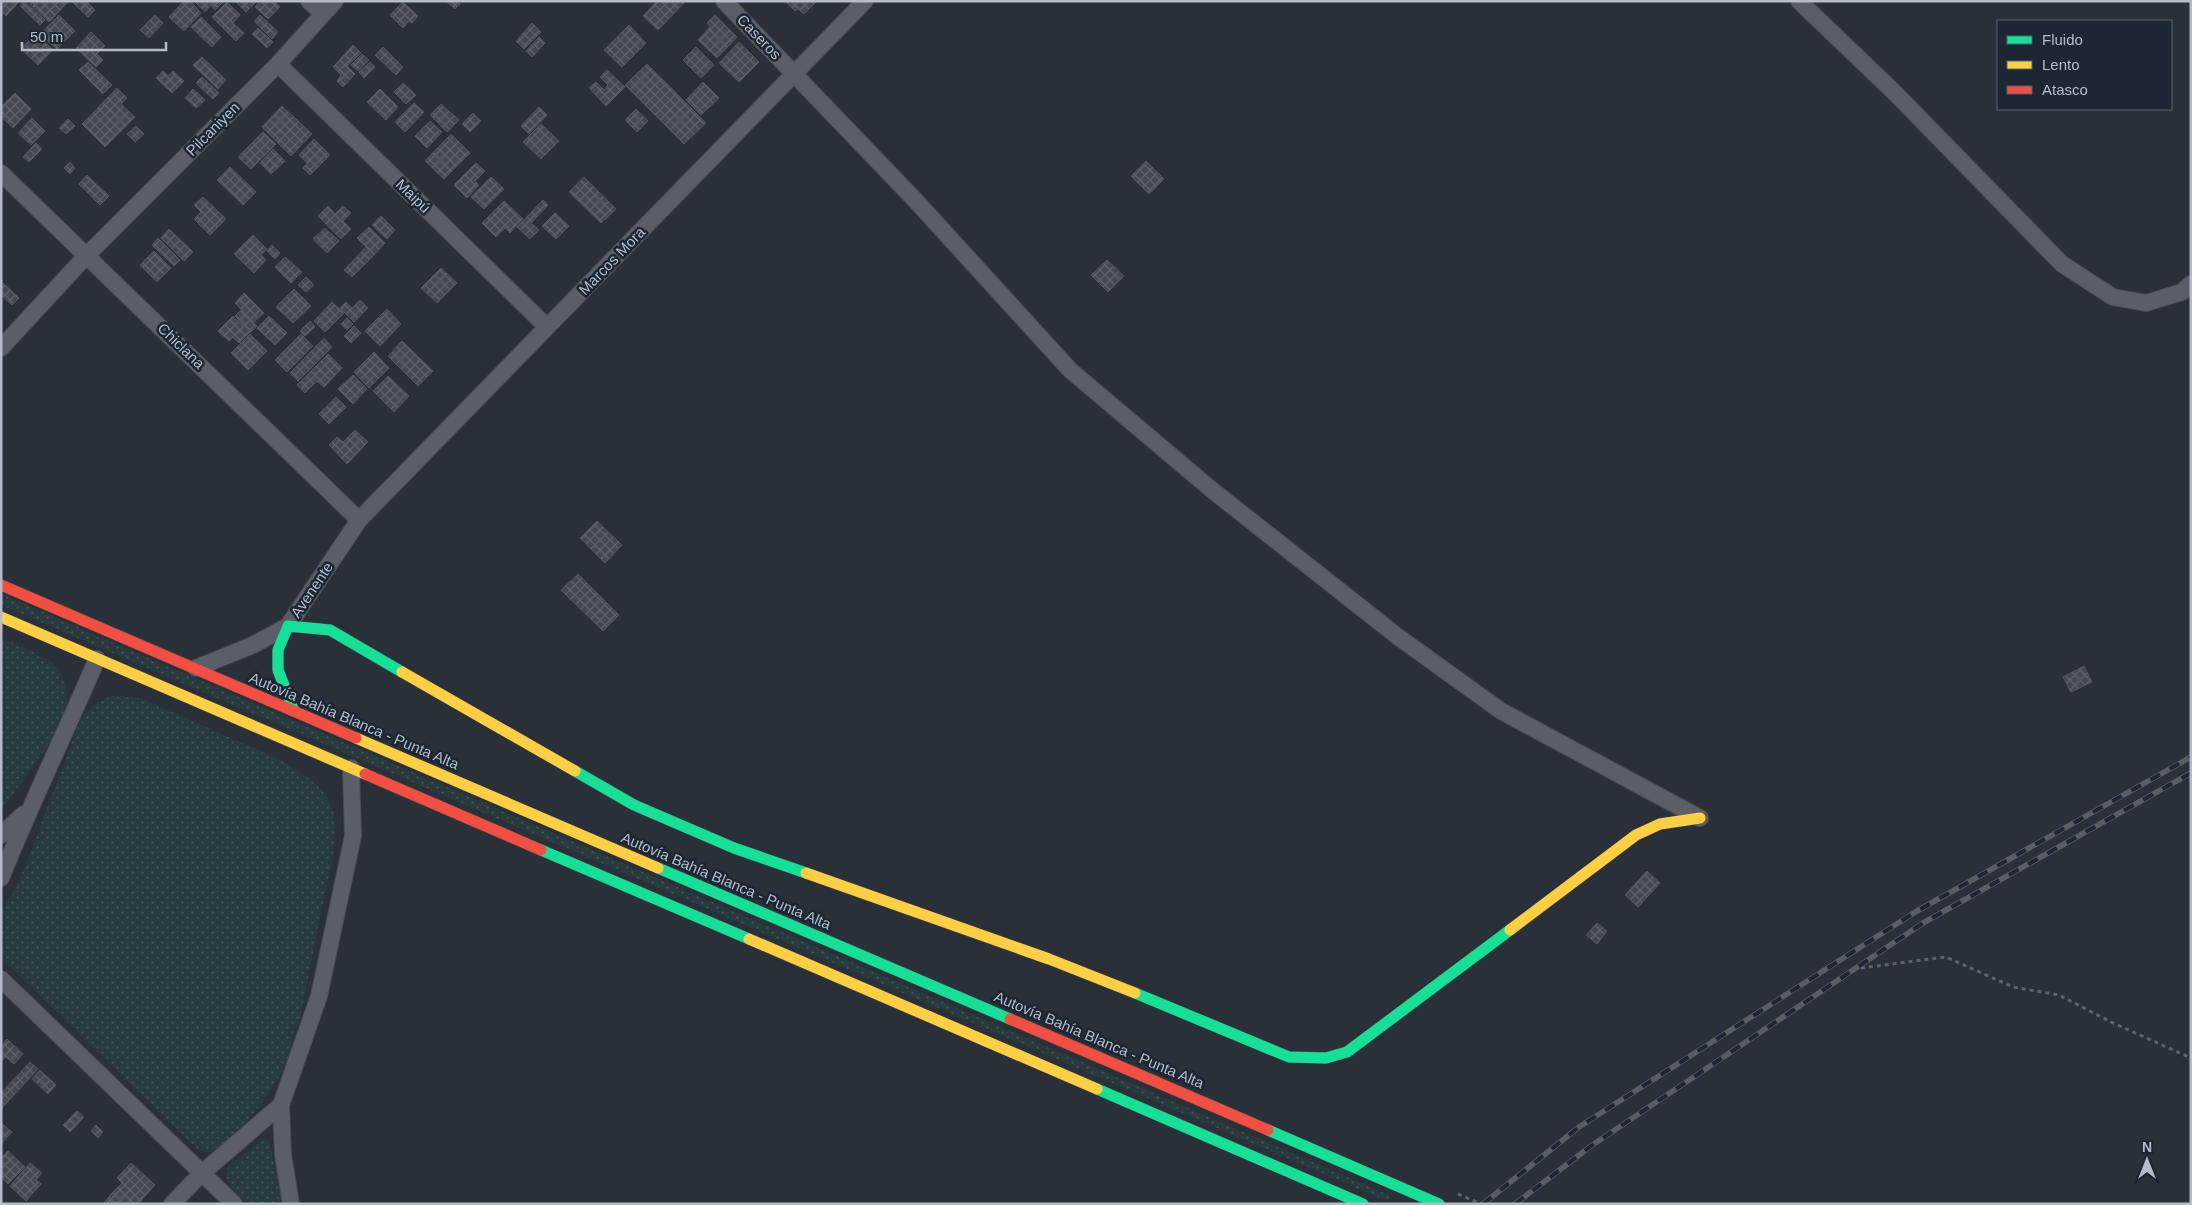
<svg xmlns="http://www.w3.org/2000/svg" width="2192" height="1205" font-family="Helvetica,sans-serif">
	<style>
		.grass { fill: url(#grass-dots) }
		.building { fill: url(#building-cross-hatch); stroke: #52575f }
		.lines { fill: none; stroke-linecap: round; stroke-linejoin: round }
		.street-casing { stroke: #484c53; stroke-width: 18 }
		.fast-casing { stroke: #484c53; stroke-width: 12 }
		.slow-casing { stroke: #484c53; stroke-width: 12 }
		.jam-casing { stroke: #484c53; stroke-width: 12 }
		.path { stroke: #5d636a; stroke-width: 3; stroke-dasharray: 4 4; stroke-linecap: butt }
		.street { stroke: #5a5e66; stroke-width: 16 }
		.fast { stroke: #16e098; stroke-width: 11 }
		.slow { stroke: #ffcf43; stroke-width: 11 }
		.jam { stroke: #f24e42; stroke-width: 11 }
		.rail-casing { stroke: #595d64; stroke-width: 5.5 }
		.rail { stroke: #1d2633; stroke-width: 4; stroke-dasharray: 11; stroke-linecap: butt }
		.labels { text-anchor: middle; stroke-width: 5; stroke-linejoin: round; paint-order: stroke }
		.street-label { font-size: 15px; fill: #b4bcc9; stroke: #1d2633 }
	</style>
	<defs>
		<pattern id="grass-dots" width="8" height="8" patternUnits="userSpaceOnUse" patternTransform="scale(1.25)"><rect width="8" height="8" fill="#273a3e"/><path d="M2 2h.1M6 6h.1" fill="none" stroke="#445559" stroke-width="1.8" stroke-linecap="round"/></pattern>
		<pattern id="building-cross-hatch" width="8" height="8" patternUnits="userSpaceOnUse" patternTransform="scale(1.25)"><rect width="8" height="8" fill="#444950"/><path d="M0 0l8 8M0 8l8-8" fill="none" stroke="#5d6168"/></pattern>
	</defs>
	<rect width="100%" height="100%" fill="#2a3038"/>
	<path class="grass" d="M1,594l1390,602 -2,4 -7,-1 -1381,-594z
		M1,638c47,20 75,25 63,85l-63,88z
		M112,696l28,2 141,62c20,12 43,25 51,48 10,25 -6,78 -11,104 -7,36 -14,72 -21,108 -1,6 -7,11 -8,17 -1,6 0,12 -2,19 -10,24 -50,82 -74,94 -8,4 -15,1 -21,-3l-194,-189v-46l15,-24 12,-29 50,-133c8,-16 17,-25 34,-30z
		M263,1139l6,2 14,63h-35c-10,-10 -27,-21 -20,-37z"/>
	<path class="building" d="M1,1h15l2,2 -12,13 -5,-5z
		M24,1l21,19 -5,5 -20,-19z
		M32,1h35l1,1 -19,20 -19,-18z
		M71,1h15l9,9 -7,7z
		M184,1h6l11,12 -17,18 -15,-14z
		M194,1h30l-9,9 -4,-5 -6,7z
		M235,1h22l-11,11z
		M260,1h14l6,6 -12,12 -13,-12z
		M456,1l4,3 -5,5 -8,-7z
		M657,1h29l-28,29 -15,-14z
		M785,1h32l-13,13 -6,-5 -3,2z
		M227,2l13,13 -7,8 11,10 -8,8 -24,-24z
		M403,2l15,14 -6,7 -3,-2 -6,7 -13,-13z
		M59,15l16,16 -18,18 -17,-15z
		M155,15l8,8 -14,15 -9,-8z
		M260,15l18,17 -6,7 -18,-18z
		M715,15l22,22 -20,21 -19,-18 12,-13 -3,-4z
		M201,17l20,20 -9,10 -21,-20z
		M532,23l9,9 -17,17 -8,-8z
		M629,25l17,18 -24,24 -18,-17z
		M258,28l15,14 -6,6 -15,-14z
		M91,32l14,14 -8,8 6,6 -7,7 -20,-19z
		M36,33l17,17 -15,15 -17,-16z
		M539,37l6,6 -13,14 -6,-6z
		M739,42l20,20 -20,20 -20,-19z
		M353,45l8,8 -14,13 8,8 -12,13 -6,-6 4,-6 -8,-8z
		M383,47l20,20 -7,8 -21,-20z
		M696,47l18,18 -13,13 -18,-18z
		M362,54l7,6 -11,11 -7,-6z
		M202,57l24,23 -8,9 -25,-24z
		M88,62l24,23 -9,9 -24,-24z
		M370,62l5,5 -11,11 -5,-6z
		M647,64l59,59 -22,21 -59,-59z
		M607,70l18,17 -19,19 -17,-18 7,-6 8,8 4,-5 -8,-8z
		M163,71l5,5 5,-5 11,10 -12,12 -16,-15z
		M202,77l17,16 -6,6 -17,-16z
		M703,82l16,16 -18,17 -15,-15z
		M403,83l13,12 -10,9 -12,-12z
		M117,88l10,10 -6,6 14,13 -30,30 -23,-23z
		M193,89l12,11 -9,8 -11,-10z
		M380,89l18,18 -12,13 -19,-18z
		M15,93l16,16 -18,19 -12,-12v-9z
		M414,103l10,9 -19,20 -10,-10z
		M441,104l18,16 -12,12 -17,-17z
		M282,106l30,28 -21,22 -29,-29z
		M539,107l8,8 -18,19 -8,-8z
		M636,109l12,12 -11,11 -12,-12z
		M473,113l8,8 -11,11 -8,-8z
		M32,118l13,13 -14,14 -13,-12z
		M68,119l7,7 -9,8 -7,-6z
		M430,121l12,11 -15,16 -12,-12z
		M541,124l18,17 -18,18 -18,-17z
		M136,126l8,8 -9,8 -8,-8z
		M263,132l13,12 -25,25 -13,-12z
		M451,134l19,19 -26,26 -19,-18z
		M314,139l16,16 -20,20 -7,-7 4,-5 -8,-8z
		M36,143l6,6 -13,13 -6,-5z
		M273,149l12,12 -14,13 -11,-11z
		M1146,161l18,18 -15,15 -18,-18z
		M70,162l5,6 -5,6 -6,-6z
		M476,163l9,8 -10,10 4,4 -12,13 -13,-13z
		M230,167l26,25 -13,13 -26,-25z
		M87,175l22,21 -9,9 -21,-21z
		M491,177l13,12 -20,20 -13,-12z
		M584,177l32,32 -15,14 -32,-31z
		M203,197l23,22 -16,16 -16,-16 7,-7 -7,-7z
		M543,200l5,5 -17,18 8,7 -9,9 -13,-12z
		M504,201l19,18 -13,14 -5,-5 -9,9 -14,-14z
		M328,206l7,8 8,-8 8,7 -8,8 8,8 -10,10 -23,-23z
		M555,213l14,13 -13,13 -14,-13z
		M381,216l14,14 -8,9 -15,-14z
		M369,227l16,16 -11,12 -17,-17z
		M325,228l14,13 -12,12 -14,-14z
		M169,229l24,23 -9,9 -23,-23z
		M253,235l14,14 -6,6 5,5 -12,13 -20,-19z
		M158,238l22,22 -6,6 -22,-21z
		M272,245l8,8 -5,6 -8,-8z
		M366,247l8,8 -22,22 -8,-7z
		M154,251l17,17 -14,14 -17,-17z
		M285,257l17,15 -11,11 -16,-16z
		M1107,260l17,16 -16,16 -17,-17z
		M441,268l16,15 -20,20 -16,-15z
		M306,277l8,8 -8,7 -8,-7z
		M1,281l18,17 -7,7 -11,-10z
		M294,289l17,17 -18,17 -17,-16z
		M244,293l20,20 -10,9 -19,-19z
		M360,300l8,8 -14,14 -14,-14 6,-6 6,6z
		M332,302l12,11 -19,19 -11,-11z
		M387,309l14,15 -21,22 -15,-15z
		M241,310l16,16 -6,6 -16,-16z
		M233,316l17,16 -11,11 -6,-6 -4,4 -11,-10z
		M269,316l18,17 -12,12 -18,-17z
		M347,318l6,6 -6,6 -6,-6z
		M310,321l5,6 -10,9 -5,-5z
		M354,326l7,7 -10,10 -7,-7z
		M250,334l17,17 -19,19 -17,-17z
		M301,334l12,12 -26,26 -12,-12z
		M324,338l8,9 -34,34 -8,-8z
		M402,341l31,30 -15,15 -30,-30z
		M374,352l15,16 -20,20 -15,-16z
		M328,354l14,14 -18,19 -7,-6 -12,12 -8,-8z
		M353,375l14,14 -14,15 -15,-15z
		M388,376l21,20 -15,16 -21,-21z
		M336,397l10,10 -17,17 -10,-10z
		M355,430l13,12 -21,22 -18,-19 8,-8 6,5z
		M597,521l25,24 -17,18 -25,-25z
		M578,574l41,41 -16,16 -42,-41z
		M2084,666l8,16 -21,10 -8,-15z
		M1647,871l13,12 -22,24 -13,-12z
		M1597,923l10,8 -10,13 -11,-9z
		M7,1039l16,15 -9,10 -8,-7 -5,5v-16z
		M30,1062l8,7 -36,39 -1,-15z
		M40,1070l16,15 -8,9 -16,-15z
		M77,1111l7,6 -14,15 -7,-7z
		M1,1123l11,9 -11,12z
		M96,1125l7,7 -5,6 -7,-7z
		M8,1151l17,16 -17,17 -7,-7v-19z
		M30,1163l12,10 -6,7 5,4 -15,17 -16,-15z
		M131,1163l24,22 -17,19h-21l-8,-8 13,-13 -5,-5z
		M109,1197l7,7h-13z"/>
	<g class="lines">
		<g class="street-casing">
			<path id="street" d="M309,1l14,13
				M724,1l192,200 154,169 142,120 185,146 104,75 199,107
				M1799,1l96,92 167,171 51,33 33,6 36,-11 9,-8
				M278,64l269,263
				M1,173l358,347
				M1,348l86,-93 191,-191 57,-63
				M196,668l57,-23 35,-19 71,-106 506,-519
				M1,835l23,-21
				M1,878c30,-75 65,-146 96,-219
				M1,979l233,225
				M281,1105l2,50 8,49
				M172,1204l30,-31 79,-68 38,-109 34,-160 -2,-68"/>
		</g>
		<g class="fast-casing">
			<path id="fast" d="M294,711l-16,-41v-20l10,-24 42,4 72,42
				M575,771l59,34 100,43 72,25
				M541,850l208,89
				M658,868l352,151
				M1135,993l154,64 37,1 21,-6 163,-122
				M1097,1089l266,115
				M1268,1130l171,74"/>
		</g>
		<g class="slow-casing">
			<path id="slow" d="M1,617l364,157
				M402,672l173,99
				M356,738l302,130
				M806,873l243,86 86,34
				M1510,930l126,-95 24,-11 40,-6
				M749,939l348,150"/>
		</g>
		<g class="jam-casing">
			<path id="jam" d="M1,585l355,153
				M365,774l176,76
				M1010,1019l258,111"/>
		</g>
		<path class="path" d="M1853,969l93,-12 67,30 46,8 54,28 78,35
			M1458,1194l23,10"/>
		<use href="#street" class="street"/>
		<use href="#fast" class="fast"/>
		<use href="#slow" class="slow"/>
		<use href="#jam" class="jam"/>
		<g class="rail-casing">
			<path id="rail" d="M1483,1204l96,-77 338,-216 274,-154
				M1515,1204l76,-58 332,-223 268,-150"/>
		</g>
		<use href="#rail" class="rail"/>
	</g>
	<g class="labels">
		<g class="street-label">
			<text transform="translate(759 37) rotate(46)" y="5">Caseros</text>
			<text transform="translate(213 129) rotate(-45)" y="5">Pilcaniyen</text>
			<text transform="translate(413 196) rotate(44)" y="5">Maipú</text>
			<text transform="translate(612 261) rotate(-46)" y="5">Marcos Mora</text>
			<text transform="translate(181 346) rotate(44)" y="5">Chiclana</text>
			<text transform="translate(312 590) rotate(-56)" y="5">Avenente</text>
			<text transform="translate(354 721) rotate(23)" y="5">Autovía Bahía Blanca - Punta Alta</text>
			<text transform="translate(726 881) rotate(23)" y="5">Autovía Bahía Blanca - Punta Alta</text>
			<text transform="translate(1099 1040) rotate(23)" y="5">Autovía Bahía Blanca - Punta Alta</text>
		</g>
	</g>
	<rect width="2192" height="1205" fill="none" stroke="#b4bcc9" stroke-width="5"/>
	<rect x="1997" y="20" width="175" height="90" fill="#1d2633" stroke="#59626f"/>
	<rect x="2007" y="36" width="25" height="8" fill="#16e098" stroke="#59626f"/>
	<text x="2042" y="45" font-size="15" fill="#b4bcc9">Fluido</text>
	<rect x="2007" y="61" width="25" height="8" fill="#ffcf43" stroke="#59626f"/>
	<text x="2042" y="70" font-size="15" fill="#b4bcc9">Lento</text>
	<rect x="2007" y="86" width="25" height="8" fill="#f24e42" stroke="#59626f"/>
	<text x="2042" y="95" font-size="15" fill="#b4bcc9">Atasco</text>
	<g transform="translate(2147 1160)" stroke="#1d2633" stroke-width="4" paint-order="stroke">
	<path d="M0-4L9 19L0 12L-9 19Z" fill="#b4bcc9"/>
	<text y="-8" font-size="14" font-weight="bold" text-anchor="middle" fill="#b4bcc9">N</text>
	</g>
	<path d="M22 42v8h144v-8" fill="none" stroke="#b4bcc9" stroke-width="2.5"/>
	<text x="30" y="42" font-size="15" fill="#b4bcc9" stroke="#1d2633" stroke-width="4" paint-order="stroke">50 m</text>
</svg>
